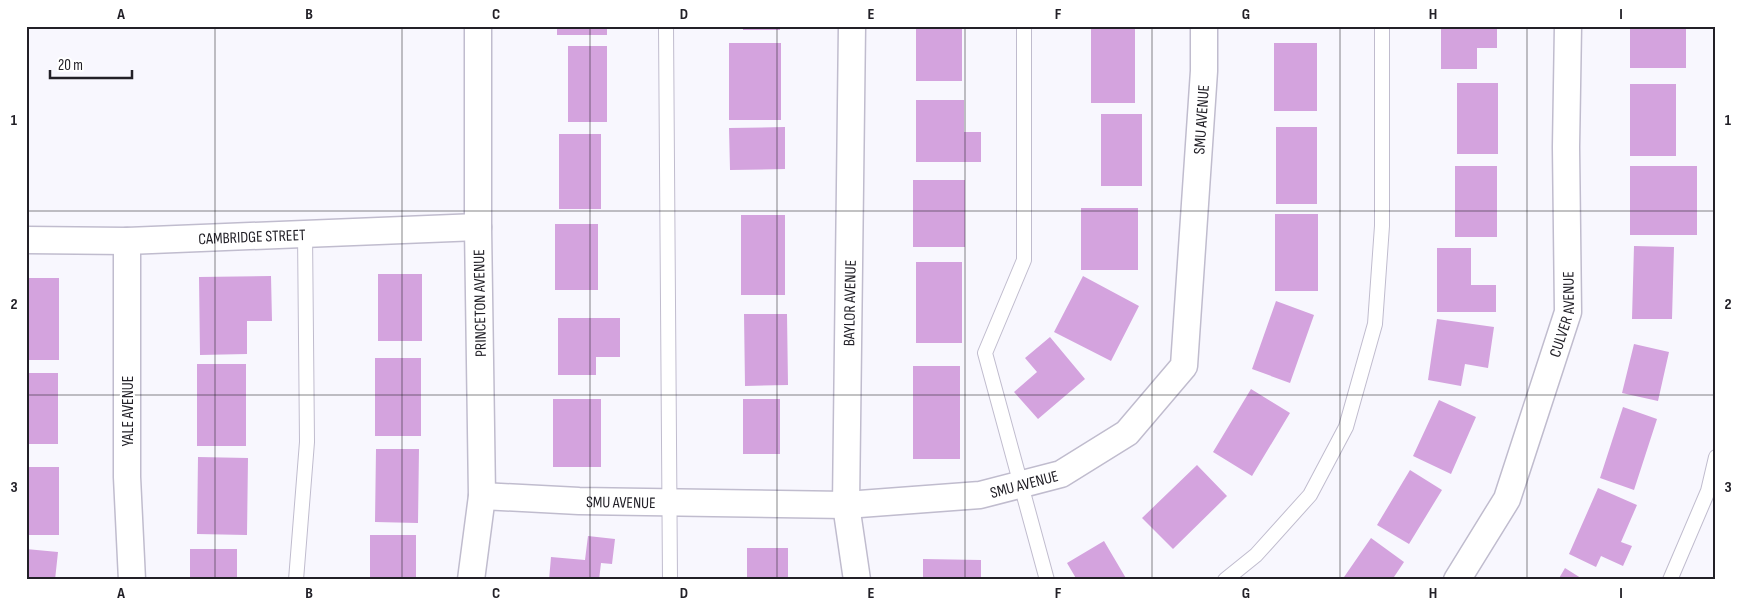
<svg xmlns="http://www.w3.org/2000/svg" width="1742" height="606" font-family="'Sofia Sans Condensed',sans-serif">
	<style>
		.building { fill: #d4a3de }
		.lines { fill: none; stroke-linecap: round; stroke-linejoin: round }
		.lane-casing { stroke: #c0bcce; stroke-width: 16 }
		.street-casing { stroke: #c0bcce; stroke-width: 29 }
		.lane { stroke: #fff; stroke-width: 14 }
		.street { stroke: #fff; stroke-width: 26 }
		.grid { fill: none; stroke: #222027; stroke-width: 1; stroke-opacity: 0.55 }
		.labels { text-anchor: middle; stroke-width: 4.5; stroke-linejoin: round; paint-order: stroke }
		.street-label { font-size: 16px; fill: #222027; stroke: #fff }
		.neatline { fill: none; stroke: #222027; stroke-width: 2 }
		.grid-label { font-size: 16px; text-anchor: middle; font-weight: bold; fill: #222027 }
	</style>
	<rect width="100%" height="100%" fill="#f8f7fe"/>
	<path class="building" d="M557,26h50v9h-50z
		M743,26h37v4h-37z
		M916,26h46v55h-46z
		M1091,26h44v77h-44z
		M1441,26h56v22h-20v21h-36z
		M1630,26h56v42h-56z
		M729,43h52v77h-52z
		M1274,43h43v68h-43z
		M568,46h39v76h-39z
		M1457,83h41v71h-41z
		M1630,84h46v72h-46z
		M916,100h48v32h17v30h-65z
		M1101,114h41v72h-41z
		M785,127v42l-55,1 -1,-42z
		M1276,127h41v77h-41z
		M559,134h42v75h-42z
		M1455,166h42v71h-42z
		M1630,166h67v69h-67z
		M913,180h52v67h-52z
		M1081,208h57v62h-57z
		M1275,214h43v77h-43z
		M741,215h44v80h-44z
		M555,224h43v66h-43z
		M1634,246l40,1 -2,72h-40z
		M1437,248h34v37h25v27h-59z
		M916,262h46v81h-46z
		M378,274h44v67h-44z
		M271,276l1,45h-25v33l-47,1 -1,-78z
		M1083,276l56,30 -28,55 -57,-29z
		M26,278h33v82h-33z
		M1276,301l38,14 -24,68 -38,-14z
		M744,314h43l1,71 -43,1z
		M558,318h62v39h-24v18h-38z
		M1437,319l57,8 -6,41 -23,-4 -4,22 -33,-6z
		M1050,337l35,42 -47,40 -24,-27 23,-20 -12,-14z
		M1634,344l35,8 -11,49 -36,-8z
		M375,358h46v78h-46z
		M197,364h49v82h-49z
		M913,366h47v93h-47z
		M26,373h32v71h-32z
		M1251,389l39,24 -38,63 -39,-24z
		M553,399h48v68h-48z
		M743,399h37v55h-37z
		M1439,400l37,17 -25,57 -38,-18z
		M1623,407l34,12 -23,71 -34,-12z
		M376,449h43l-1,74 -43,-1z
		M198,457l50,1 -1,77 -50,-1z
		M1197,465l30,31 -54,53 -31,-31z
		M26,467h33v68h-33z
		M1410,470l32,20 -33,54 -32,-19z
		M1598,488l39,17 -16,37 11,4 -9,20 -22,-10 -5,11 -27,-13z
		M370,535h46v45h-46z
		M588,536l27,3 -3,25 -11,-1 -2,17h-50l2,-23 34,3z
		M1371,538l33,24 -12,18h-50z
		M1104,541l23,39h-50l-10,-17z
		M747,548h41v32h-41z
		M26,549l32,3 -3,28h-29z
		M190,549h47v31h-47z
		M923,559l58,1v20h-58z
		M1565,568l19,12h-26z"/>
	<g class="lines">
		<g class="lane-casing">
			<path id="lane" d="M666,26l4,554
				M1024,26v234l-39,93 62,227
				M296,580l11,-138 -2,-209
				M1225,580l31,-25 54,-60 36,-68 29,-103 7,-98v-200
				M1670,580l38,-89 8,-34"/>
		</g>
		<g class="street-casing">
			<g id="street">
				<path d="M852,26l-6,479 11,75"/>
				<path id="s1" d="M26,240l101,1 351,-14"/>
				<path d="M127,241v236l5,103"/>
				<path id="s2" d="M482,496l97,5 267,4 134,-10 81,-21 66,-41 57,-67 20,-295v-45"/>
				<path d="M471,580l11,-84 -4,-269v-201"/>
				<path id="s3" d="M1457,580l50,-81 61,-187 -2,-165 2,-121"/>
			</g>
		</g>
		<use href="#lane" class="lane"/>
		<use href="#street" class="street"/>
	</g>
	<path class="grid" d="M215,26v554M402,26v554M590,26v554M777,26v554M965,26v554M1152,26v554M1340,26v554M1527,26v554M26,211h1690M26,395h1690"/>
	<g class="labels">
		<g class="street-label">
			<text dy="6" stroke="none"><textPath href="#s2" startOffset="995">SMU AVENUE</textPath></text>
			<text dy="6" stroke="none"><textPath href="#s1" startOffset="226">CAMBRIDGE STREET</textPath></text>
			<text transform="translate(479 303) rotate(-91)" y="6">PRINCETON AVENUE</text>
			<text transform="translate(849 303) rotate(-89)" y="6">BAYLOR AVENUE</text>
			<text dy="6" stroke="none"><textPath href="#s3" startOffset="289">CULVER AVENUE</textPath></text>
			<text transform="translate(127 411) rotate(-90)" y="6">YALE AVENUE</text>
			<text dy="6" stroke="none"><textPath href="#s2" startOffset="544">SMU AVENUE</textPath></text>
			<text dy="6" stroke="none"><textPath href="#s2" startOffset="139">SMU AVENUE</textPath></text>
		</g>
	</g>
	<rect width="1742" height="606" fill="none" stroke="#ffffff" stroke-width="55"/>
	<path d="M50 70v8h82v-8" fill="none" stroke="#222027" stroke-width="2.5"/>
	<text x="58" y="70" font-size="15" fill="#222027" stroke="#ffffff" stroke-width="4" paint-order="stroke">20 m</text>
	<rect x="28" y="28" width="1686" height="550" class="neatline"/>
	<g class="grid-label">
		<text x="121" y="19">A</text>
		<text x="309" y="19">B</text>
		<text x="496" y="19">C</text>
		<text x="684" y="19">D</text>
		<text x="871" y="19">E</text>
		<text x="1058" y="19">F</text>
		<text x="1246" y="19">G</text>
		<text x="1433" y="19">H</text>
		<text x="1621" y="19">I</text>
		<text x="14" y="125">1</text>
		<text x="1728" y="125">1</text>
		<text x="14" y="309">2</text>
		<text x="1728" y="309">2</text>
		<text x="14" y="492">3</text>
		<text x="1728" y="492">3</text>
		<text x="121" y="598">A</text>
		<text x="309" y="598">B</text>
		<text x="496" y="598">C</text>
		<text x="684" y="598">D</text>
		<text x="871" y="598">E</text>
		<text x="1058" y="598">F</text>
		<text x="1246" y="598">G</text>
		<text x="1433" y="598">H</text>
		<text x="1621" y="598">I</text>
	</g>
</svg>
